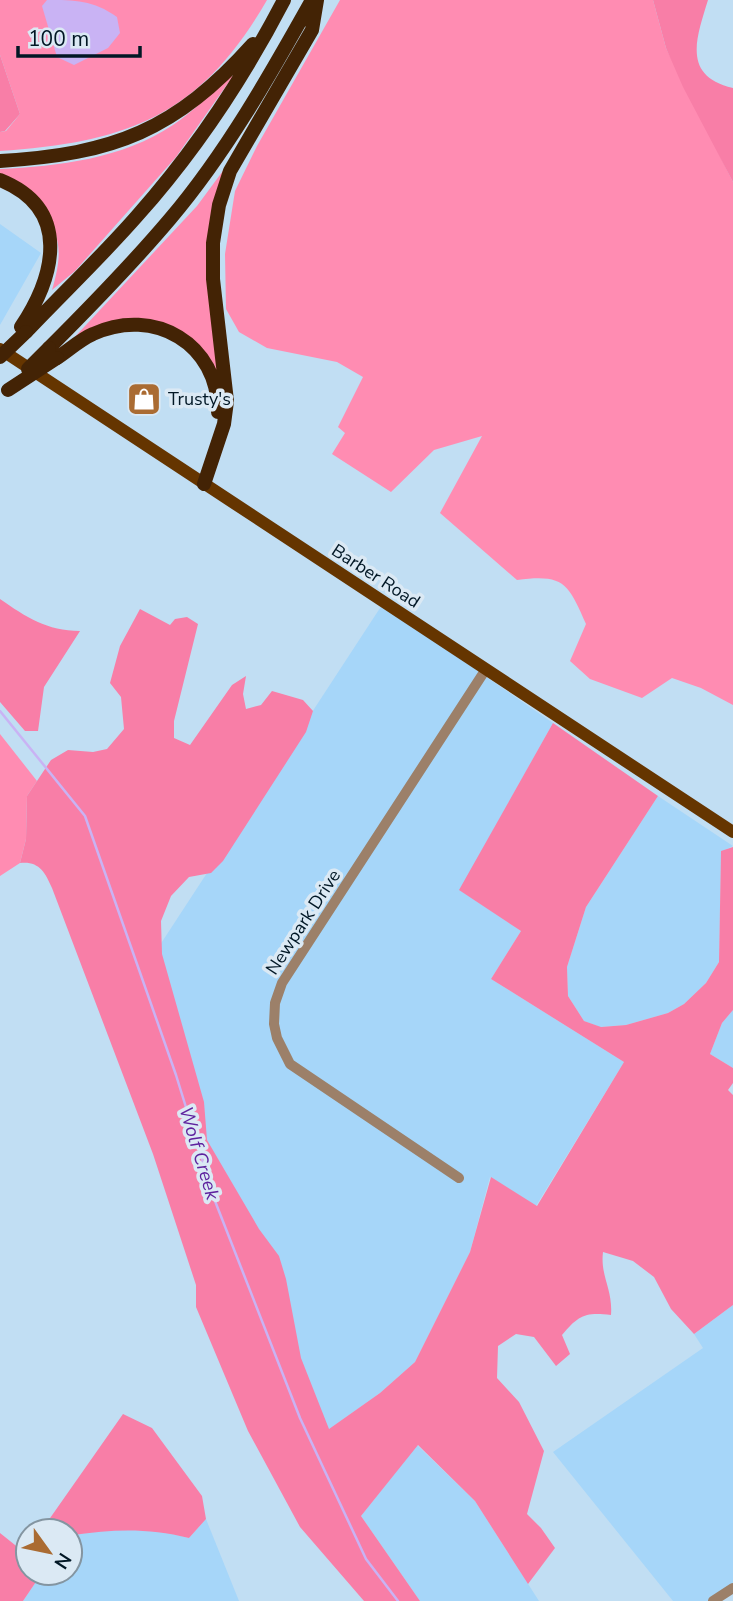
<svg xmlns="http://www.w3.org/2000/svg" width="733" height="1601" font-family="'Nunito Sans',sans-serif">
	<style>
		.built { fill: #a6d6f9 }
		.green { fill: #ff8cb2 }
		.forest { fill: #f87ea7 }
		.water { fill: #c9b3f4 }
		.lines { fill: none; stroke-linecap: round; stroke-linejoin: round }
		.stream { stroke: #c9b3f4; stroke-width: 2.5 }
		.minor { stroke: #9c8069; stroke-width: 10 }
		.major { stroke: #653500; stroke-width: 12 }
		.highway { stroke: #432305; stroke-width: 14 }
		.highway-bridge { stroke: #432305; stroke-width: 14 }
		.labels { text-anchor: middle; stroke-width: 7; stroke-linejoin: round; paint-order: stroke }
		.poi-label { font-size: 18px; fill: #011725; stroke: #dbe9f4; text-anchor: start }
		.street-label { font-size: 18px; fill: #011725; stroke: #dbe9f4 }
		.water-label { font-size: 19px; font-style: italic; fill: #5e229e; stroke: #dbe9f4 }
	</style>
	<rect width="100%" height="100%" fill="#c1def3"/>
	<path class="built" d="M0,224l41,29 -41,72z
		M382,605l171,118 -93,167 61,41 -30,48 133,83 -88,144 -46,-29 -20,75 -55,110 -35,31 -69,49 -170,-468z
		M658,796l75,50 -12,6 -2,110 -13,21 -22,21 -16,9 -42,12 -26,2 -16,-6 -16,-25 -1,-29 19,-60z
		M733,1010v58l-23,-14 12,-31z
		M733,1305v283l-20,13h-40l-120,-149 150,-104 -9,-14z
		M417,1445l58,56 64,100h-119l-59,-85z
		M206,1519l33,82h-216l19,-28h28l3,-38 40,-6 44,1 32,8z"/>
	<path class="green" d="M0,0h267c-67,116 -139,142 -267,151v-19l6,-1 14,-17 -20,-59z
		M340,0h313l13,48 67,134v523l-32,-17 -29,-10 -30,20 -52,-19 -20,-18 16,-37c-18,-41 -22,-50 -69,-44l-77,-67 42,-77 -48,14 -43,42 -59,-38 13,-21 -7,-6 25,-50 -26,-15 -70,-14 -28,-16 -13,-23 -1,-55 10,-63 22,-45z
		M230,75l3,1 -57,81 -101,114 -23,19c20,-66 -7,-72 -52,-112v-9c59,-3 122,-10 173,-44 20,-13 39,-33 57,-50z
		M228,164l-12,44 8,181 -17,-29 -59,-39 -77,20 126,-135z
		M0,734l37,47 -10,15 -1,43 -6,24 -20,13z"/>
	<path class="forest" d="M653,0h55c-12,39 -26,76 25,88v94l-50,-95 -17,-39z
		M0,55l20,59 -15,17 -5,1z
		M0,599c26,18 47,32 80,32l-36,56 -6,44h-13l-25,-29z
		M140,609l30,16 5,-6 12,-2 11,7 -24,97v17l16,7 42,-60 14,-9 -3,18 3,15 15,-4 11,-14 31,9 10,11 -7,21 -83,129 -12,12 -22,4 -18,19 -10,25 1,33 42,148 3,38 52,89 20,27 7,23 15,79 28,71 51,-36 35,-31 55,-110 21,-75 46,29 87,-144 -133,-83 30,-48 -62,-41 94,-167 105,73 -72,111 -19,60 1,29 16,25 17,6 25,-2 42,-12 16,-9 22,-21 13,-21 2,-111 12,-4v163l-11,13 -12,31 23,14v15l-5,7 5,5v210l-39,29 -23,-25 -17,-32 -21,-16 -30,-9c-3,24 10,37 8,63 -26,-3 -32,0 -49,20l8,19 -14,12 -22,-29 -18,-3 -18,12 -1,32 22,24 25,49 -17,63 14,14 14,20 -27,36 -53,-83 -57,-56 -57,71 59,85h-56l-64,-74 -52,-96 -52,-124v-22l-43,-131 -101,-266c-7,-16 -13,-27 -32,-25l6,-24 1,-43 24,-36 17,-10 25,2 14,-3 17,-20 -3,-32 -11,-14 10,-37z
		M123,1414l29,14 50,68 4,23 -17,19c-40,-10 -75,-9 -116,-3l-3,3v-7h-29z
		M0,1533l25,20 3,-3v23h14l-19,28h-23z"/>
	<path class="water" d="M47,0c28,0 46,0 70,17l3,16 -12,15 -34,17 -17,-8 -15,-51z"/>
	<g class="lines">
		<path class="stream" d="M0,711l85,105 91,259 39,126 85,217 66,141 32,42"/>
		<path class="minor" d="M459,1178l-169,-114 -13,-26 -3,-14 1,-21 7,-20 204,-314
			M713,1601l20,-13"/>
		<path class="major" d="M0,349l733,483"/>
		<path class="highway" d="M0,161c114,-7 175,-30 253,-117
			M0,180c72,29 55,96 21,147
			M26,332c37,-39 76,-76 111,-116 58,-65 107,-139 147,-216
			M49,348c41,-41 83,-84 121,-129 56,-66 100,-144 142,-219
			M57,358c12,-8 24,-19 36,-24 61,-28 126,10 125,78
			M204,484l20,-60 3,-23 -14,-122v-36l6,-38 11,-34 82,-141 5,-30"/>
		<path class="highway-bridge" d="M0,357l26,-25
			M28,369l21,-21
			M8,390l49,-32"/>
	</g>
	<defs>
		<g id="shop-square" transform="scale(1.75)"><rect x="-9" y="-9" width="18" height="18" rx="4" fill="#aa6b32" stroke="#dbe9f4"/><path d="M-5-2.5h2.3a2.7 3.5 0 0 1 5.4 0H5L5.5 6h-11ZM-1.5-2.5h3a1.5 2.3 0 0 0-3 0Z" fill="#fff"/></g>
	</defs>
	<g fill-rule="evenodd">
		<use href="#shop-square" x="144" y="399"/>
	</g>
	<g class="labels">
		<g class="poi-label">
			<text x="168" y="405">Trusty's</text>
		</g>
		<g class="street-label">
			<text transform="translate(376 576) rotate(33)" y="6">Barber Road</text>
			<text transform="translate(303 922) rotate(-57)" y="6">Newpark Drive</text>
		</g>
		<g class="water-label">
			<text transform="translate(200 1153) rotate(73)" y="7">Wolf Creek</text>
		</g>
	</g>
	<g transform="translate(49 1552) rotate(123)"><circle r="33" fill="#dbe9f4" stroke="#8495a1" stroke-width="2"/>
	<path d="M0-5L12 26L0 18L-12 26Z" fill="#aa6b32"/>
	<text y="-10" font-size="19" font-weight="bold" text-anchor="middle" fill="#011725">N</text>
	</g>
	<path d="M18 46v10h122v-10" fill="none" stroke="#011725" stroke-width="3.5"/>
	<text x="28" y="46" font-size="21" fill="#011725" stroke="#dbe9f4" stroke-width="5" paint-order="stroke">100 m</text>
</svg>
